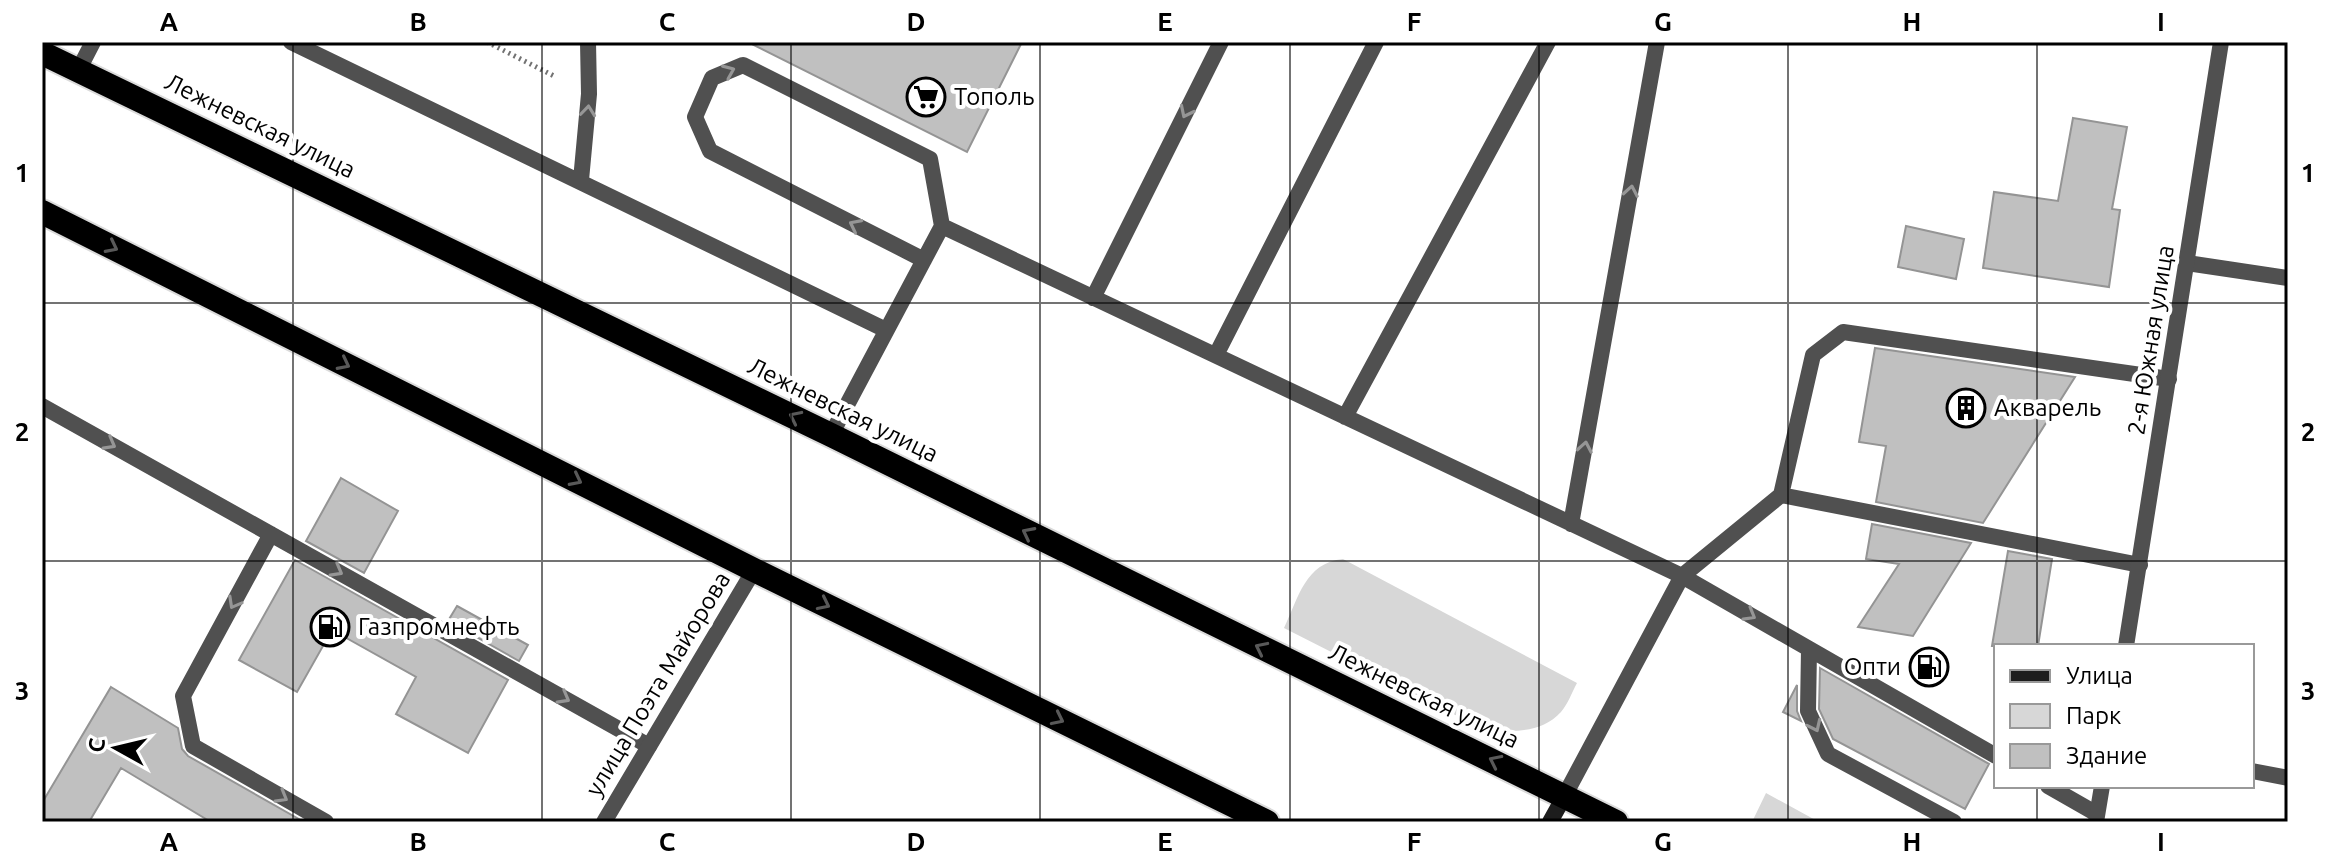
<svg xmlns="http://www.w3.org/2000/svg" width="2330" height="864" font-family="Ubuntu,sans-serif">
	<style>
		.green { fill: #d7d7d7 }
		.building { fill: #c0c0c0; stroke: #949494; stroke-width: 2 }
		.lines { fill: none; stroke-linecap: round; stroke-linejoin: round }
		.highway-casing { stroke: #dbdbdb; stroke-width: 28 }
		.path { stroke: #727272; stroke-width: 5; stroke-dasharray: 2 4; stroke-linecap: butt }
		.lane { stroke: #505050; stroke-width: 16 }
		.street { stroke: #505050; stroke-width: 16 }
		.secondary { stroke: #1d1d1d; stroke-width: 16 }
		.highway { stroke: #000; stroke-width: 24 }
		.oneway { stroke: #969696 }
		.oneway2 { stroke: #595959 }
		.grid { fill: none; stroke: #000; stroke-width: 2; stroke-opacity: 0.55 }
		.labels { text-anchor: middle; stroke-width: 8; stroke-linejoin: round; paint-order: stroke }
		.poi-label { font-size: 24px; fill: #000; stroke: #fff; text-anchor: start }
		.street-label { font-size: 24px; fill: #000; stroke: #fff }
		.neatline { fill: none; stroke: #000; stroke-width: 3 }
		.grid-label { font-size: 26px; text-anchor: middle; font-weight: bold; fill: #000 }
	</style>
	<rect width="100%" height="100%" fill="#fff"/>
	<path class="green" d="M1343,559l234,124c-5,9 -9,21 -16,29 -20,22 -53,21 -80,16l-197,-100c15,-31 21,-65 59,-69z
		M1766,793l53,29h-67z"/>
	<path class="building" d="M748,42h274l-55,110z
		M2073,118l54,9 -15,82 8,1 -11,77 -126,-19 11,-76 64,9z
		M1906,226l58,13 -8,40 -58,-12z
		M1875,348l200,29 -92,146 -107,-21 10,-56 -27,-4z
		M341,478l57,33 -34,62 -58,-32z
		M1872,524l99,19 -58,93 -55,-9 41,-63 -33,-5z
		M2008,551l44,8 -14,87h-46z
		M295,560l213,120 -40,73 -72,-39 20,-37 -84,-47 -35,62 -58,-32z
		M457,606l71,39 -9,16 -71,-40z
		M1820,668l169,96 -24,45 -132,-70 -14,-30z
		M1797,685v26l4,10 -18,-9z
		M111,687l67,41 4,21 6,7 116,66h-93l-90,-54 -32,54h-47v-19z"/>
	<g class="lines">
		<g class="highway-casing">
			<path id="highway" d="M42,53l789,382 785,387
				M42,212l712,358 513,252"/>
		</g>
		<path class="path" d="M487,42l67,34"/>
		<path class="lane" d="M291,42l595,288
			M78,71l15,-29
			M581,180l8,-86 -1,-52
			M942,226l740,350 314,180
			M2187,263l101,15
			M1093,298l128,-256
			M1216,355l160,-313
			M42,406l607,340
			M1345,417l203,-375
			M831,435l111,-209 -12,-67 -187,-94 -31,13 -17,39 15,34 214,109
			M1781,495l32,-140 30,-23 326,47
			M1571,524l86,-482
			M271,534l-88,162 10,50 133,76
			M1809,649l-1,62 20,43 126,68
			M2252,771l36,7
			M2048,786l49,28
			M1565,795l117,-219 99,-81 359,70"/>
		<path class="street" d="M2126,646l95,-604
			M604,822l150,-252
			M2096,822l6,-36"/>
		<path class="secondary" d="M1550,822l15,-27"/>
		<use href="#highway" class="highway"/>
	</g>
	<defs><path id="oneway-chevron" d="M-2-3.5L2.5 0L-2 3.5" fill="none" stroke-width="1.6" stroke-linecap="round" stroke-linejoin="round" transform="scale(2)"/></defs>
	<g class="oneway">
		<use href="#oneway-chevron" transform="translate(729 71) rotate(-23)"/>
		<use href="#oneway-chevron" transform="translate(588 111) rotate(-84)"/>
		<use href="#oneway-chevron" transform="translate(1186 112) rotate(116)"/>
		<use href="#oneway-chevron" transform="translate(1631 191) rotate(-80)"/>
		<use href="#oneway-chevron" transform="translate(855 225) rotate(-153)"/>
		<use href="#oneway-chevron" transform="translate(110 444) rotate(29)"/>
		<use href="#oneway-chevron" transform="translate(1585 447) rotate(-80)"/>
		<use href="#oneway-chevron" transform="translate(337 571) rotate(29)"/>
		<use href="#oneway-chevron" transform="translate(234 603) rotate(119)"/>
		<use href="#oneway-chevron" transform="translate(1750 615) rotate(30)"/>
		<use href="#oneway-chevron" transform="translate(564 698) rotate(29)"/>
		<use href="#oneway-chevron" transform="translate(1815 726) rotate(65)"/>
		<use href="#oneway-chevron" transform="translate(282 797) rotate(30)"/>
	</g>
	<g class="oneway2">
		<use href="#oneway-chevron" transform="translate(112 247) rotate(27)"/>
		<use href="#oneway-chevron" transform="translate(344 364) rotate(27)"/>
		<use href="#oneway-chevron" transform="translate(795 417) rotate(-154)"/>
		<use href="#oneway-chevron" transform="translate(576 480) rotate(27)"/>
		<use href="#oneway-chevron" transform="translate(1028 533) rotate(-153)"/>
		<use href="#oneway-chevron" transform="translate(824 604) rotate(26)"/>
		<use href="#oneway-chevron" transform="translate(1261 648) rotate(-154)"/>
		<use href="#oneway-chevron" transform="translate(1058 719) rotate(26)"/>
		<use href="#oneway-chevron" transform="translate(1495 761) rotate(-154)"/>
	</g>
	<path class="grid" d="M293,42v780M542,42v780M791,42v780M1040,42v780M1290,42v780M1539,42v780M1788,42v780M2037,42v604M42,303h2246M42,561h2246M2037,786v36"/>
	<defs>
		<g id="supermarket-ring" transform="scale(2)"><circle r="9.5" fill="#fff" stroke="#000" stroke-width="1.5"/><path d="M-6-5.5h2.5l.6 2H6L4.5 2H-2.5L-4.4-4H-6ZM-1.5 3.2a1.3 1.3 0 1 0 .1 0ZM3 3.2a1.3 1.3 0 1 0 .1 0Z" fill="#000"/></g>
		<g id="building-ring" transform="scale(2)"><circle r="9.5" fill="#fff" stroke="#000" stroke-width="1.5"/><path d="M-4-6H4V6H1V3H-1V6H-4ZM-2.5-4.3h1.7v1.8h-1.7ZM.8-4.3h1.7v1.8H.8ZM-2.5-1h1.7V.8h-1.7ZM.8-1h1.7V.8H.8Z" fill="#000"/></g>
		<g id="fuel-ring" transform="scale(2)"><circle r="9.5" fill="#fff" stroke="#000" stroke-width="1.5"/><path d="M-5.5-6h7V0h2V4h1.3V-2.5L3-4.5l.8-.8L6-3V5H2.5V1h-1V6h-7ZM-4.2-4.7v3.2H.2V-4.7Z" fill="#000"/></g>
	</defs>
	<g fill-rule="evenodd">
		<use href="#supermarket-ring" x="926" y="97"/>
		<use href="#building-ring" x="1966" y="408"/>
		<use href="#fuel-ring" x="330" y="627"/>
		<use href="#fuel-ring" x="1929" y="667"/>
	</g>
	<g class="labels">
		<g class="poi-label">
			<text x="954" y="105">Тополь</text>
			<text x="1994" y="416">Акварель</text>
			<text x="358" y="635">Газпромнефть</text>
			<text x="1901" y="675" text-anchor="end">Опти</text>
		</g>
		<g class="street-label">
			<text transform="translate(260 126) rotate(26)" y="8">Лежневская улица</text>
			<text transform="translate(2151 340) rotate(-81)" y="8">2-я Южная улица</text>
			<text transform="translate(843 410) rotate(26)" y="8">Лежневская улица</text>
			<text transform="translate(658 684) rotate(-59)" y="8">улица Поэта Майорова</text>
			<text transform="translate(1424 696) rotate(26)" y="8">Лежневская улица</text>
		</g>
	</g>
	<rect width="2330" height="864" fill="none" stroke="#ffffff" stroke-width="88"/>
	<rect x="1994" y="644" width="260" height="144" fill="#ffffff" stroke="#999999" stroke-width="2"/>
	<rect x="2010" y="670" width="40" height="12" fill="#1d1d1d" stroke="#999999" stroke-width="2"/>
	<text x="2066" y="684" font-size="24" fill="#000000">Улица</text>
	<rect x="2010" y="704" width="40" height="24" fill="#d7d7d7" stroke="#999999" stroke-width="2"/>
	<text x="2066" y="724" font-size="24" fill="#000000">Парк</text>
	<rect x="2010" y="744" width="40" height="24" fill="#c0c0c0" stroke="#999999" stroke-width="2"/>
	<text x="2066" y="764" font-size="24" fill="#000000">Здание</text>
	<g transform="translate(116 748) rotate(278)" stroke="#ffffff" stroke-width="6" paint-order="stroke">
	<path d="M0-6L14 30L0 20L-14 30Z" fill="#000000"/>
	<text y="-12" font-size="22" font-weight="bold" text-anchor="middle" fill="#000000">С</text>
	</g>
	<rect x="44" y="44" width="2242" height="776" class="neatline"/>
	<g class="grid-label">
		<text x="169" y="31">A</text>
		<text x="418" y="31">B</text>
		<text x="667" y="31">C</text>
		<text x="916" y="31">D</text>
		<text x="1165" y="31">E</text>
		<text x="1414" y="31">F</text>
		<text x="1663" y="31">G</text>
		<text x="1912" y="31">H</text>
		<text x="2161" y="31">I</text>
		<text x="22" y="182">1</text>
		<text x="2308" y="182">1</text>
		<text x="22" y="441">2</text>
		<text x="2308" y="441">2</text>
		<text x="22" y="700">3</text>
		<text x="2308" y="700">3</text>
		<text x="169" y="851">A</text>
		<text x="418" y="851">B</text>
		<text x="667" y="851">C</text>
		<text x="916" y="851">D</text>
		<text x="1165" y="851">E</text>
		<text x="1414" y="851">F</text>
		<text x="1663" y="851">G</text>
		<text x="1912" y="851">H</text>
		<text x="2161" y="851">I</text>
	</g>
</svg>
